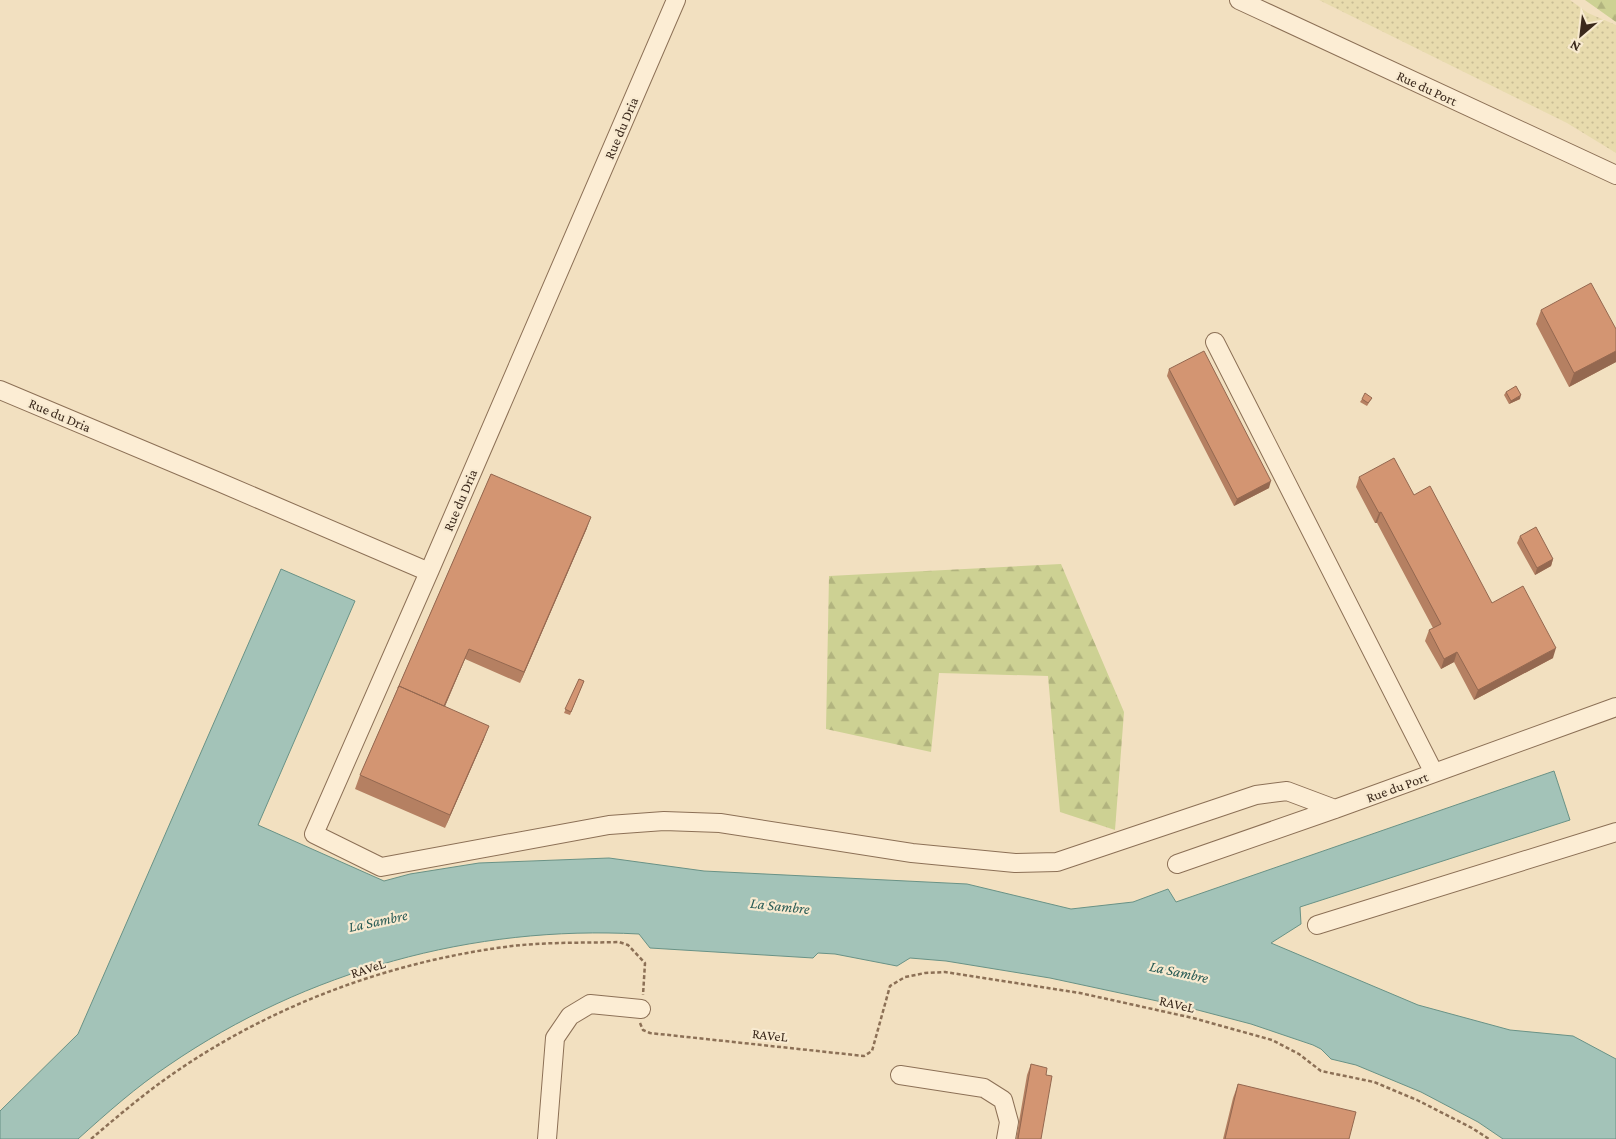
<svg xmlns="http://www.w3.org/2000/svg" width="1616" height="1139" font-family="'Crimson Pro',serif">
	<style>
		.farmland { fill: url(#farmland-dots) }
		.forest { fill: url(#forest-firs) }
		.water { fill: #a3c3b8; stroke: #699286 }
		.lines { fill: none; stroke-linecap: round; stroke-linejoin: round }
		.minor-casing { stroke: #8c7056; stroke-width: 20 }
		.path { stroke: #8c7056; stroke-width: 2.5; stroke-dasharray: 4 2.5; stroke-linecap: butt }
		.minor { stroke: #fcedd4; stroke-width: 18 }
		.wall { fill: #b58062 }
		.shaded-wall { fill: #946850 }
		.building { fill: #d39572; stroke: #946850 }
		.labels { text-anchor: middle; stroke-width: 4.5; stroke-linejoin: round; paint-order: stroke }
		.street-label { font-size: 14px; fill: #3b291c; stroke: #f8ead0 }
		.water-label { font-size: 15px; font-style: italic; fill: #2a5c56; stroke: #f8ead0 }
	</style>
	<defs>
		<pattern id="farmland-dots" width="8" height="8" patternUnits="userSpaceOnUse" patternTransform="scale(1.25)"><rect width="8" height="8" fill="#e8dbad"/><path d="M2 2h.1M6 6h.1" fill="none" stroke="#c8bc94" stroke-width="1.8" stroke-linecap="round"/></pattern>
		<pattern id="forest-firs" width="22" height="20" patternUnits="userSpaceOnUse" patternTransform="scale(1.25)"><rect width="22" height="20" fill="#cdd193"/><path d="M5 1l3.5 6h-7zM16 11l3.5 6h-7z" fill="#b1b37e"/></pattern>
	</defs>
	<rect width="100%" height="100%" fill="#f2e0c0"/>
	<path class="farmland" d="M1319,0h251l18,13 28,12v128l-49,-30z"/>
	<path class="forest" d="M1585,0h31v22z
		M1061,564l63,148 -9,118 -55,-18 -12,-136 -109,-3 -8,79 -105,-23 3,-153z"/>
	<path class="water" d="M281,569l74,32 -97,224 126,56 26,-7 69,-11 130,-5 95,13 263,13 104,25 62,-7 35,-13 8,13 378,-131 16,49 -270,87 1,17 -30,19 147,62 92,25 63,6 43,23v80h-113l-25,-17 -57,-30 -65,-27 -25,-6 -10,-10 -8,-4 -62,-21 -61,-16 -140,-30 -104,-17 -36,-3 -13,8 -62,-12 -17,-1 -5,5 -163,-10 -11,-14c-165,-9 -333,37 -470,131 -33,22 -62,48 -91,74h-78v-28l78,-77z"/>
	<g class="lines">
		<g class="minor-casing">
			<path id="minor" d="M1239,0l377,175
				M1215,342l219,431
				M0,390l219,92 210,90 247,-572
				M429,572l-115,262 67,33 228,-42 55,-4 56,2 192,30 103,10 42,-1 199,-67 31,-4 48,18
				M1177,864l158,-55 281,-102
				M1317,925l299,-93
				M900,1075l84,13 19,12 6,22 -3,17
				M547,1139l8,-101 15,-22 20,-12 51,5"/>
		</g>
		<path class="path" d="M640,1023l3,7 7,3 214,23 8,-5 18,-65 15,-9 20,-4 20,-1 135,21 113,25 79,22 27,14 22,17 53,11 43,18 55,28 17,11
			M91,1139c27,-23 54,-46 83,-66 100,-69 218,-112 338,-127 35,-4 71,-3 107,-4l9,3 17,18 -2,32"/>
		<use href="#minor" class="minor"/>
	</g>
	<path class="wall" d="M1541,310l75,19v33l-47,25 -33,-63z
		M1169,369l100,119 -35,18 -67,-130z
		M1506,392l14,7 -11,5 -5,-9z
		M1372,398l-5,8 -7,-4 2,-3z
		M491,474l96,54 -67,155 -55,-24 -20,47 39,33 -39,89 -90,-39 5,-14z
		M1359,477l55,18 78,108 61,55 -79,42 -20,-38 -13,7 -16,-28 4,-11 4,-2 -56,-105h-2l-19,-36z
		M1520,536l33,23 -2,7 -16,9 -18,-32z
		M579,679l5,2 -14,34 -6,-2z
		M1031,1064l15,11 -5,64h-25l11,-64z
		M1238,1084l111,55h-126l10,-41z"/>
	<path class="shaded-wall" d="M1616,351v11l-47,25 5,-14z
		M1521,395l-1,4 -11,5 2,-3z
		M1271,481l-2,7 -35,18 3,-7z
		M1381,512l-4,11h-2l4,-10z
		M591,517l-4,11 -67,155 4,-11z
		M1553,559l-2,7 -16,9 2,-7z
		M1556,648l-3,10 -79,42 4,-10z
		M469,649l-4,10 -25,59 4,-11z
		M1457,652l-3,10 -13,7 3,-10z
		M489,726l-5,13 -39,89 5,-13z"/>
	<path class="building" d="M1591,283l25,46v22l-42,22 -33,-63z
		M1204,351l67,130 -34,18 -68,-130z
		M1516,386l5,9 -10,6 -5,-9z
		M1365,393l7,5 -4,5 -6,-4z
		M1394,458l20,37 16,-9 62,117 31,-17 33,62 -78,42 -21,-38 -13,7 -15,-29 12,-6 -60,-112 -2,1 -20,-36z
		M491,474l100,43 -67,155 -55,-23 -25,57 -45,-20 -1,2z
		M1536,527l17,32 -16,9 -17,-32z
		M579,679l5,2 -13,31 -6,-3z
		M399,686l90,40 -39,89 -90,-40z
		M1031,1064l16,4 -1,7 6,1 -11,63h-23z
		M1238,1084l118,28 -7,27h-124z"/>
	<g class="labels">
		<g class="street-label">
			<text transform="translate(1427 88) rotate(25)" y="5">Rue du Port</text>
			<text transform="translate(621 128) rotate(-67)" y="5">Rue du Dria</text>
			<text transform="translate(60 415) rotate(23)" y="5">Rue du Dria</text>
			<text transform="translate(460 500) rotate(-67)" y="5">Rue du Dria</text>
			<text transform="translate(1397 787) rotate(-20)" y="5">Rue du Port</text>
			<text transform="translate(368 968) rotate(-18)" y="5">RAVeL</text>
			<text transform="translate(1177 1004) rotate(13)" y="5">RAVeL</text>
			<text transform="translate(770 1035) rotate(6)" y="5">RAVeL</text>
		</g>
		<g class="water-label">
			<text transform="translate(780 906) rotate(6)" y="5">La Sambre</text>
			<text transform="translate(378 921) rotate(-12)" y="5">La Sambre</text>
			<text transform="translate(1179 972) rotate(12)" y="5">La Sambre</text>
		</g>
	</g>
	<g transform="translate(1581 35) rotate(208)" stroke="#f8ead0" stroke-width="4" paint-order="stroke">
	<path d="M0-4L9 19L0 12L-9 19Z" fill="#3b291c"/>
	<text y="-8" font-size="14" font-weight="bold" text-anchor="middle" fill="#3b291c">N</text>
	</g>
</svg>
